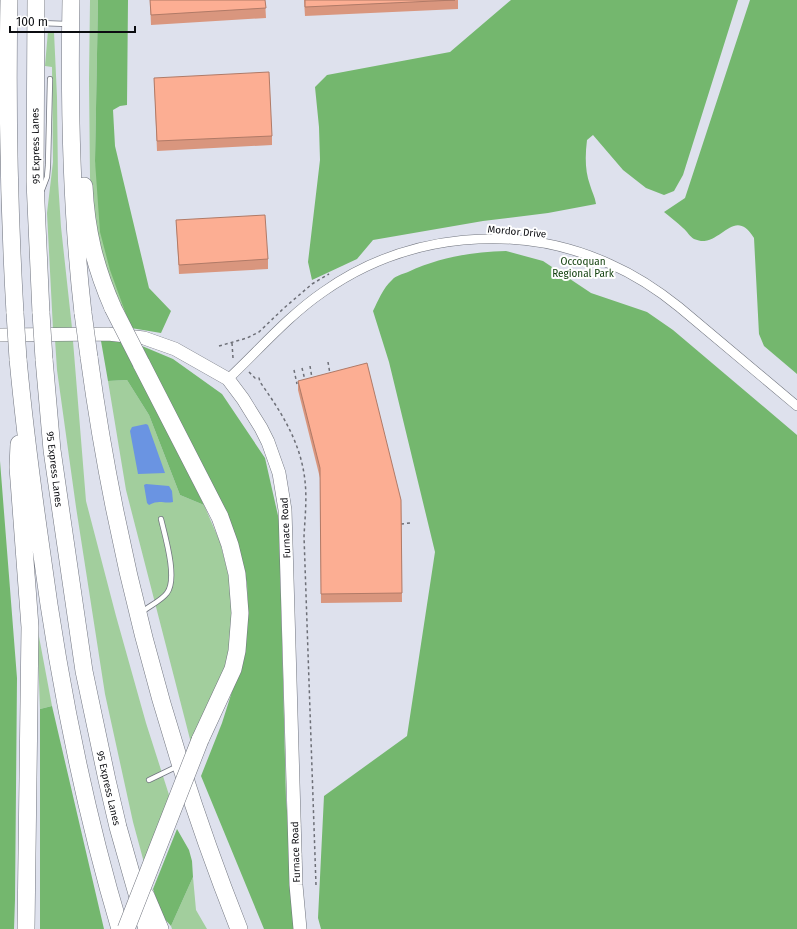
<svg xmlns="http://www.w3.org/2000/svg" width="797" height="929" font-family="'Fira Sans',sans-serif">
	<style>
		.green { fill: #a2ce9d }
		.forest { fill: #74b76e }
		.water { fill: #6a94e2 }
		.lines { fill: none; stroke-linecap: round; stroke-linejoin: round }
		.service-casing { stroke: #71757f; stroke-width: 6 }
		.minor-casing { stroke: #71757f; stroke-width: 10 }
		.secondary-casing { stroke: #71757f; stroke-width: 14 }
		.motorway-casing { stroke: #71757f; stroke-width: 18 }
		.path { stroke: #6d6f77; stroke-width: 1.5; stroke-dasharray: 3 3; stroke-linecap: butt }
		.service { stroke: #fff; stroke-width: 4.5 }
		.minor { stroke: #fff; stroke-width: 9 }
		.secondary { stroke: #fff; stroke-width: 13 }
		.motorway { stroke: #fff; stroke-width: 17 }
		.motorway-bridge-casing { stroke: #71757f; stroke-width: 18; stroke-linecap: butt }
		.motorway-bridge { stroke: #fff; stroke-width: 17 }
		.wall { fill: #d9967e }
		.building { fill: #fcae93; stroke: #b07a67 }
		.labels { text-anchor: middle; stroke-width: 4; stroke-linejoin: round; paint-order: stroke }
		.street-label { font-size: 10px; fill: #0b0c10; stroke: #fff }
		.park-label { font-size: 10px; fill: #12400e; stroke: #fff }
	</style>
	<rect width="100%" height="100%" fill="#dee1ed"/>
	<path class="green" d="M90,0h8l-3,161 36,167 -24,-49 -15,-71 -2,-31 -1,-98z
		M48,31h3l3,1 3,65 1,84 3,46 11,101 -19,1 -6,-116 6,-51 -1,-95 -7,-1z
		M55,339l18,2 13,160 30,115 30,107 24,75 -24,72 -13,-48 -28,-128 -29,-187 -19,-137z
		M127,380l22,35 31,80 24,10 16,37 8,31 6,34 -4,47 -38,93 -66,-257 -18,-109z
		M37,626l15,80 -12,3z
		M193,877l3,33 11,19h-35l-1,-3z"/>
	<path class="forest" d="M98,0h30l-1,105 -7,1 -7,4 2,36 34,142 22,23 -10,22 -30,-5 -21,-58 -10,-38 -5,-71z
		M511,0h227l-55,175 -9,16 -10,4 -18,-7 -23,-18 -30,-35 -6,5c-2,16 -2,31 3,45 2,7 5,12 6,19l-48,9 -65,8 -110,19 -16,19 -45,21 -4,-18 12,-102 -1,-33 -4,-40 12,-12 123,-23z
		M750,0h47v374l-33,-28 -5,-12 -5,-96c-19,-31 -31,4 -53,3 -3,-1 -5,-1 -7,-2 -4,-2 -7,-8 -11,-11 -6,-6 -13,-11 -19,-16l21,-14z
		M506,251l37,10 48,32 56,19 26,18 124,105v494h-476l-3,-11 6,-122 83,-60 28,-184 -46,-190 -16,-51c5,-10 10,-23 19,-31 3,-4 11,-6 16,-8 32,-15 64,-20 98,-21z
		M101,341h19l38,69 46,95 -24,-10 -31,-80 -22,-35 -19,1z
		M142,346l31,13 49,35 43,64 14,62 7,279 11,130h-33l-63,-153 21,-53 21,-66 5,-41 -1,-33 -13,-50z
		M0,461l17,217 -2,222 -1,29h-14z
		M52,706l52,223h-64v-220z
		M177,829l12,21 3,11 1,16 -22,49 -9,-10 -9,-27z"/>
	<path class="water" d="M146,424l2,1 17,48 -27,1 -8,-43 2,-4z
		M146,484l23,2 3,5 1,11c-10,2 -13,-3 -24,3l-2,-2 -3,-18z"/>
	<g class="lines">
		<g class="service-casing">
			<path id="service" d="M39,23l29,1
				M42,190l5,-13 1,-12 2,-86
				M142,612c7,-6 19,-11 25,-19 11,-14 -2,-57 -6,-74
				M149,780l29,-14"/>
		</g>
		<g class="minor-casing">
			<path id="minor" d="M228,379c31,-29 60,-63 95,-87 83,-59 195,-70 287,-28 25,11 48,26 69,43l118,99"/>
		</g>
		<g class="secondary-casing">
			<path id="secondary" d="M0,335l108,-1 36,4 31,11 53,30 15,20 18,29 7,14 11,31 6,37 11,375 4,44"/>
		</g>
		<g class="motorway-casing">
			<path id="motorway" d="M9,0c-2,105 0,209 6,313
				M36,0l-1,181 6,132
				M71,0c-2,105 0,209 12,313
				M84,186c2,44 11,81 29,122
				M89,357c27,199 76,385 150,572
				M18,359c6,64 14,126 23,189 17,129 42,257 79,381
				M44,359l8,91 32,221 23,109 11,47 29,102
				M141,363l79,154 10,28 7,29 3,39 -3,38 -4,18 -33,71
				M19,444l-1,23 12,160 -4,302
				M146,896l14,33"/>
		</g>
		<path class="path" d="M232,343l1,15 2,1
			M219,346l28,-8 12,-6 25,-24 28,-24 17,-10
			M328,362l2,12
			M310,366l2,12
			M302,368l3,12
			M294,370l3,14
			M249,372l6,6h4l1,4c22,31 41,61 45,99 2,18 0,37 -1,55l12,349
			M401,524l9,-1"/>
		<use href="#service" class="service"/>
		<use href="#minor" class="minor"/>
		<use href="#secondary" class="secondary"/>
		<use href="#motorway" class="motorway"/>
		<g class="motorway-bridge-casing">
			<path id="motorway-bridge" d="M113,308l28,55
				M15,313l3,46
				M41,313l3,46
				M83,313l6,44
				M126,929l74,-189"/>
		</g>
		<use href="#motorway-bridge" class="motorway-bridge"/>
	</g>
	<path class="wall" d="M150,0h115l1,18 -115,7z
		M304,0h154v9l-153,7z
		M154,78l118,58v9l-115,6z
		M176,220l92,39v10l-89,5z
		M298,381l103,119 1,102 -81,1 -1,-125 -22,-88z"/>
	<path class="building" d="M150,0h115l1,8 -115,7z
		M305,0h150l-150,7z
		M269,72l3,64 -115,5 -3,-63z
		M265,215l3,44 -89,6 -3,-45z
		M367,363l34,137 1,93 -81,1 -1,-126 -22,-87z"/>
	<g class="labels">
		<g class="street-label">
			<text transform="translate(35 146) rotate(-91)" y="4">95 Express Lanes</text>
			<text transform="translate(517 231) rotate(5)" y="4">Mordor Drive</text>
			<text transform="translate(55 469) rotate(83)" y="4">95 Express Lanes</text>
			<text transform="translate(285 528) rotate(-93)" y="4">Furnace Road</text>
			<text transform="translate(109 788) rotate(77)" y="4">95 Express Lanes</text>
			<text transform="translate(295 852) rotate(-92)" y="4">Furnace Road</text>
		</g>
		<g class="park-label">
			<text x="583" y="265">Occoquan<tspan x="583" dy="12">Regional Park</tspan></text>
		</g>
	</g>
	<path d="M10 26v6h125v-6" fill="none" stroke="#0b0c10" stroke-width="2"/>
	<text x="16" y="26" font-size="12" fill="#0b0c10" stroke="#ffffff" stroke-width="3" paint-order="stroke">100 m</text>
</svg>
